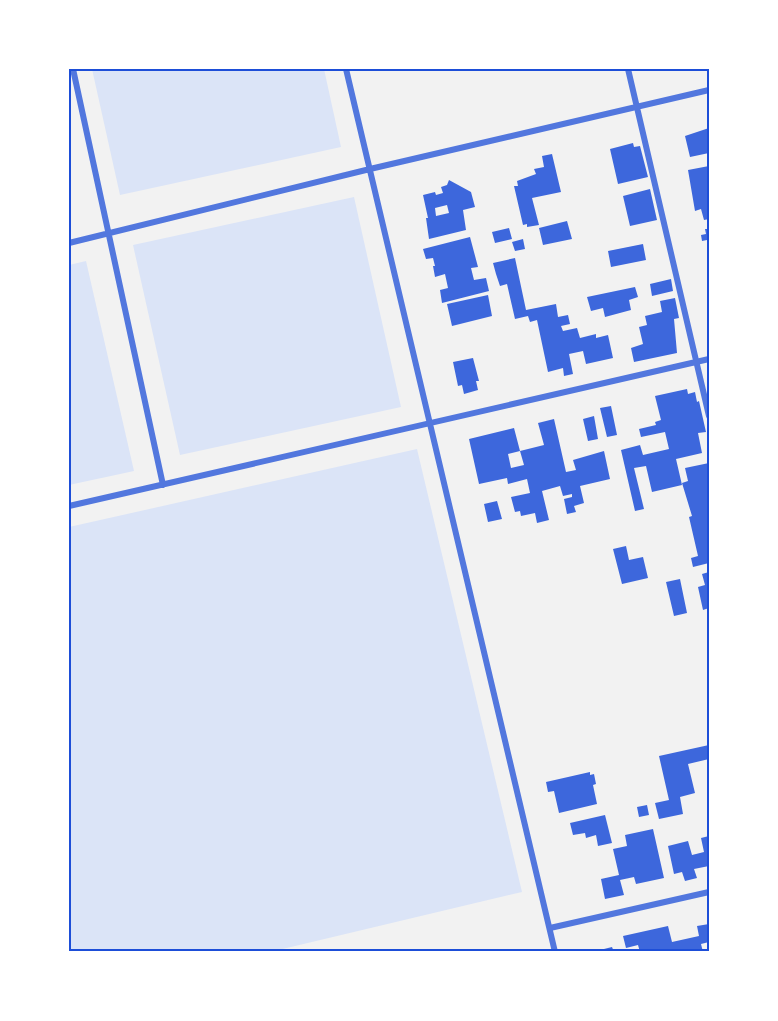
<svg xmlns="http://www.w3.org/2000/svg" width="778" height="1021" font-family="'Times New Roman',serif">
	<style>
		.green { fill: #dbe4f7 }
		.building { fill: #3d67dc; fill-rule: evenodd }
		.lines { fill: none; stroke-linecap: round; stroke-linejoin: round }
		.minor { stroke: #5277de; stroke-width: 6 }
		.neatline { fill: none; stroke: #1d4ed8; stroke-width: 2 }
	</style>
	<rect width="100%" height="100%" fill="#f2f2f2"/>
	<path class="green" d="M92,69h232l17,78 -221,48z
		M354,197l47,210 -221,48 -47,-210z
		M86,261l48,210 -65,14v-220z
		M417,449l105,443 -252,60h-201v-425z"/>
	<path class="building" d="M709,128v25l-19,4 -5,-21z
		M633,143l1,4 6,-1 8,31 -30,7 -8,-35z
		M552,154l9,38 -29,6 7,27 -12,2v-3l-4,1 -9,-39h4l-1,-5 19,-7 -2,-5 10,-2 -2,-11z
		M709,166v53l-5,1 -3,-11 -6,2 -7,-41z
		M449,180l22,12 4,15 -12,3 3,20 -37,9 -3,-21h2l-5,-23 12,-3 1,3 7,-2 -2,-6 6,-2zM447,205l2,8 -13,3 -1,-8z
		M650,189l7,31 -27,6 -7,-30z
		M567,221l5,18 -29,6 -4,-17z
		M509,228l3,11 -17,4 -3,-11z
		M705,229h4v15l-2,-4 -5,1 -1,-6 5,-1z
		M470,237l8,30 -7,1 3,12 12,-2 3,13 -47,12 -2,-13 8,-2 -3,-14 -10,3 -2,-11h2l-2,-8 -7,1 -3,-10z
		M523,239l2,10 -10,2 -3,-9z
		M643,244l3,16 -35,7 -3,-16z
		M515,258l11,52 30,-6 2,13 10,-2 2,9 -9,2 2,5 14,-3 3,10 16,-4v4l12,-3 5,23 -27,6 -3,-13 -14,3 4,20 -9,2 -1,-8 -15,4 -11,-52 -7,2 -2,-6 -13,3 -8,-35 -7,2 -4,-12 -3,-11z
		M671,279l2,12 -21,5 -2,-12z
		M635,287l3,10 -9,3 2,10 -26,7 -2,-9 -12,3 -4,-14z
		M488,295l4,21 -40,10 -5,-22z
		M675,298l4,20 -5,1 3,34 -43,9 -3,-14 12,-4 -4,-17 8,-2 -2,-9 17,-4 -2,-11z
		M473,358l6,23h-3l2,9 -14,4 -2,-9 -4,1 -5,-24z
		M687,389l1,5 7,-2 2,10 2,-1 7,31 -8,1 4,20 -26,6 6,26 -30,7 -6,-26 -12,2 10,41 -9,2 -14,-61 19,-5 3,10 26,-6 -4,-17 -24,5 -2,-8 17,-4 -1,-3 6,-2 -6,-24z
		M611,406l6,29 -10,2 -7,-29z
		M594,416l4,23 -10,2 -5,-22z
		M554,419l12,53 10,-2 -3,-10 31,-9 6,28 -30,7 4,17 -10,3 2,6 -9,2 -3,-15 8,-2v-3l-9,2 -3,-10 -18,5 7,29 -12,3 -2,-10 -14,3 -1,-5 -5,1 -4,-15 19,-4 -3,-14 -19,5 -1,-6 -28,6 -10,-45 45,-11 6,23 -12,3 3,14 13,-3 -4,-14 24,-6 -6,-22z
		M709,463v100l-16,4 -2,-9 7,-2 -9,-39 3,-1 -10,-33 6,-2 -3,-13z
		M497,501l5,18 -14,3 -4,-18z
		M626,546l3,14 14,-3 5,21 -26,6 -9,-35z
		M709,572v36l-6,2 -5,-23 7,-2 -3,-11z
		M680,579l7,34 -13,3 -8,-34z
		M709,745v14l-21,5 7,29 -15,4 3,17 -24,5 -4,-16 14,-3 -10,-44z
		M590,772v3l4,-1 2,10 -3,1 4,19 -38,9 -5,-22 -6,1 -2,-10z
		M647,805l2,10 -10,2 -2,-10z
		M605,815l7,28 -14,3 -2,-11 -10,3 -1,-5 -12,2 -3,-12z
		M653,829l11,49 -28,6 -2,-7 -14,3 4,15 -19,4 -4,-20 18,-4 -6,-26 14,-3 -2,-11z
		M709,836v30l-15,3 3,9 -12,3 -3,-9 -8,2 -6,-28 20,-5 4,14 12,-3 -3,-14z
		M709,924v18l-8,2 2,8h-63l-2,-7 -12,3 -3,-12 45,-10 4,16 27,-6 -2,-10z
		M612,947l2,5h-18v-1z"/>
	<g class="lines">
		<path class="minor" d="M73,69l90,416
			M346,69l209,883
			M628,69l81,347
			M69,243l301,-74 339,-79
			M69,506l640,-147
			M550,928l159,-36"/>
	</g>
	<rect width="778" height="1021" fill="none" stroke="#ffffff" stroke-width="141"/>
	<rect x="70" y="70" width="638" height="880" class="neatline"/>
</svg>
